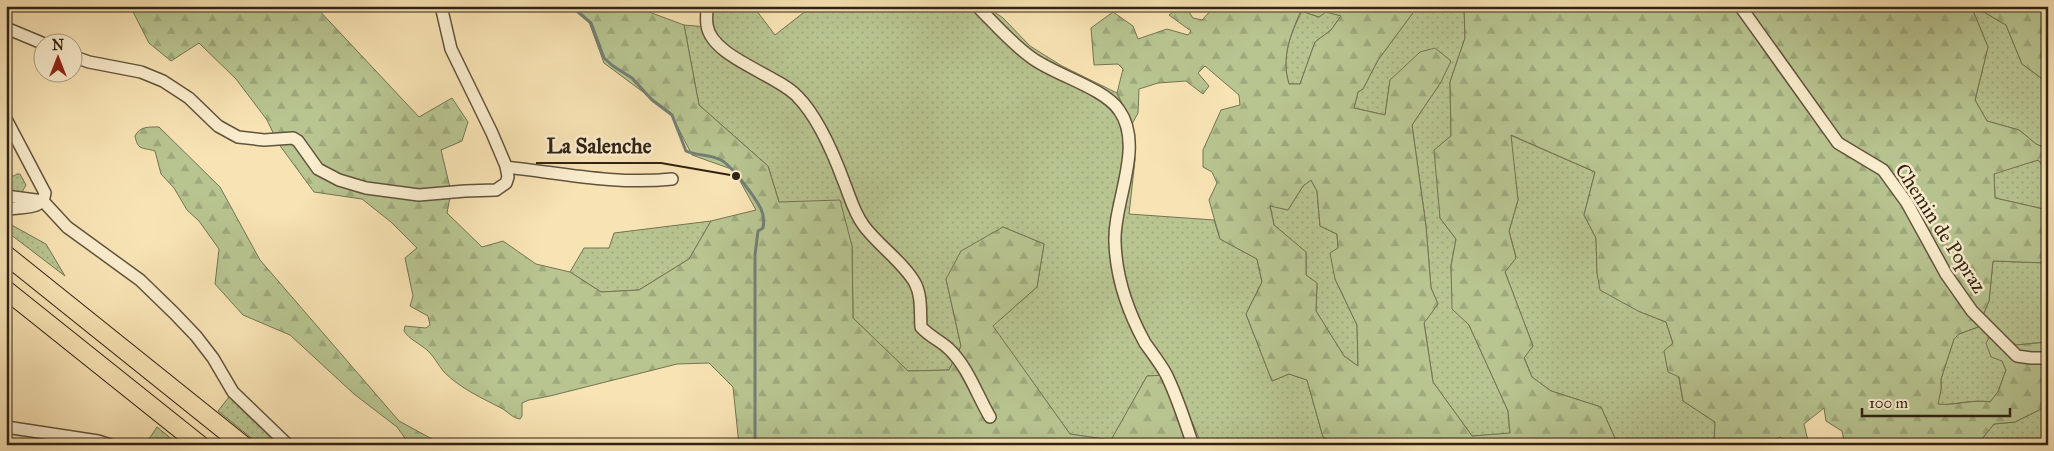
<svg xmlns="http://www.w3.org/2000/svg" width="2054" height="451" font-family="'IM FELL Great Primer',serif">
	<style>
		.grass { fill: url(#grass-dots); stroke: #747452 }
		.forest { fill: url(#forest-firs); stroke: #747452; fill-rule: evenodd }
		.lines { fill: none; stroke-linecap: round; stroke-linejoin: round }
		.stream { stroke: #737f75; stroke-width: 3 }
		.minor-casing { stroke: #62533b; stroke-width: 14 }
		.highway-casing { stroke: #302313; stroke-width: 20 }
		.minor { stroke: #faedce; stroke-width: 11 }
		.highway { stroke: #f8e3b4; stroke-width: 18 }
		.labels { text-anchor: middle; stroke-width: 5; stroke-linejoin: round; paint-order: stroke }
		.street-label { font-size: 20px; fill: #302313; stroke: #faedce }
		.leader { fill: none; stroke: #302313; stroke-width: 2 }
		.callout-dot { fill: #302313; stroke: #faedce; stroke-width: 2 }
		.callout-label { font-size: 21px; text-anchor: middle; font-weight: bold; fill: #302313; stroke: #faedce; stroke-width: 5; stroke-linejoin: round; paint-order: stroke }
	</style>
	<defs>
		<pattern id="grass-dots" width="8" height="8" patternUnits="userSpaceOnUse" patternTransform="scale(1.25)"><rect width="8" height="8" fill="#b8c591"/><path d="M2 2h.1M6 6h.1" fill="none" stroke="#9ea97c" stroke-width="1.8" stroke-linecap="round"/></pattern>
		<pattern id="forest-firs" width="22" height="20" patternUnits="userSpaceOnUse" patternTransform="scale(1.25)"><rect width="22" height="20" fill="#b8c591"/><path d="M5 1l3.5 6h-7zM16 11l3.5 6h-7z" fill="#9ea97c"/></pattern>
	</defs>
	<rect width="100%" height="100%" fill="#f8e3b4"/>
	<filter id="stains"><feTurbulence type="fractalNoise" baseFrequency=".004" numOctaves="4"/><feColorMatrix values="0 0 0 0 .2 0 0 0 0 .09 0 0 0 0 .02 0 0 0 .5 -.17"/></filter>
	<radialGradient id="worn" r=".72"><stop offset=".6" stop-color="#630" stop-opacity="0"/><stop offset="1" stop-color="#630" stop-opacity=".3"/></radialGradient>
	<path class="grass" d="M707,6h46l22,29 37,-29h174l17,12 27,28 32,20 55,27 15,31 3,36 -6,54 85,6 6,19 37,20 5,23 -16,32 26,67 17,-7 18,6 16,57 16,8h-137l-9,-21 -27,-49 -19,1 -36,65 -41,-7 -78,-108 45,-39 7,-43 -41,-17 -57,52 15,67 -12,24 -41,1 -55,-53 -1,-72 -73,-44 -11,-36 -69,-61 -15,-80 23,2z
		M1418,6h46l1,32 -15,44 1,54 -11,82 16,21 -5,27 2,43 16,16 39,86 2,23 -38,2 -39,-54 -9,-60 14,-18 -7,-16 -5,-62 -14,-101 29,-43 -51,-2 -5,35 -31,-7 4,-16 5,-3 15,-29z
		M1971,6h9l2,5 24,14 16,39 26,19v66l-12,-5 -17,-14 -32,-9 -12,-21 13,-53z
		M1302,11l17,6 7,-6 15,5 -10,14 -16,12 -15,42h-11c-8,-26 1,-49 13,-73z
		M1510,135l85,37 -11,43 12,23 1,35 41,38 28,11 7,22 10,57 32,21 -1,23h-96l-17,-38 -50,-16 -19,-14 -8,-20 9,-11 -28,-74 11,-15 -7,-26 9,-31z
		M2038,160l10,11v39l-53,-12 -1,-25z
		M17,174h3l6,11 -4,7 -6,2 -10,-1v-18l8,1z
		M1311,180l6,11 3,35 17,8 1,14 -3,31 22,46 1,41 -14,-10 -28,-45 1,-28 -11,-8v-23l-32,-27 -4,-20 18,5 15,-24z
		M711,221l-22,38 -50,31 -38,2 -31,-20 14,-24h25l5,-15z
		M6,222l40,22 19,32 -59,-45z
		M1993,261l55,2v79l-32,3 -13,-10 -1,26 4,9 -8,22 -8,10c-18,-3 -34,3 -53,3l4,-15v-11l13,-40 5,-5 19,-7 11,-26z
		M233,392l55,53h-28l-42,-34z
		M2048,407v38h-7v-5l-18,1 -11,4h-35l17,-21 21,-2 26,-13z
		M157,427l22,18h-34z"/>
	<path class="forest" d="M130,6h185l104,111 33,-19 16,24 -6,19 -21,9 10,42 -4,21 35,34 21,-6 33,23 34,8 31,20 38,-2 50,-31 22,-38 45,-11 -22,-40 -42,-15 -22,-43 -66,-49 -15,-41 -16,-16h60l51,19 15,80 69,61 11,36 61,-2 12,46 1,72 55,53 41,-1 12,-24 -15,-67 15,-28 42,-24 41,17 -7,43 -44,39 77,108 41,6 36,-64 19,-1 27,70h-454l-6,-58 -24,-24 -32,1 -127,32 -21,4 -7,3v13l-2,3c-7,-1 -11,-6 -17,-10 -21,-11 -42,-20 -59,-37 -6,-7 -10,-16 -17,-22 -7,-6 -18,-11 -23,-19l1,-5 21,2 4,-3 -2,-9 -18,-10 3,-10 -8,-38 12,-10 -26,-26 -29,-23 -48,-7 -36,-49 -11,-23 -31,-41 -37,-36 -28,18 -22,-18z
		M1181,6h4l8,12 9,2 13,-14h203l-40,54 -15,29 -5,3 -4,16 31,7 5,-35 30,-28 15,-4 16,13 -10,21 -29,43 14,101 5,62 7,16 -14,19 9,59 39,54 38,-3 -2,-22 -39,-86 -17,-16 -1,-43 5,-27 -16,-21 -6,-68 17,-14 -1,-54 15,-44 -1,-32h507l17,41 -13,53 12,21 32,9 17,14 12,5v22l-10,-11 -44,14 1,24 53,12v53l-55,-2 -4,40 -11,26 -19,7 -5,5 -13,40v11l-3,14c17,2 34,-5 52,-2l8,-10 8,-22 -4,-9 -11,-4 -5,-14 6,-10 11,2 13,10 32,-3v65l-7,2 -26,13 -21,2 -17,21h-132l-3,-14 -16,-10 -2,-13 -20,16 5,21h-18l-11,-8 -14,8h-52l1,-23 -32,-21 -4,-24 -11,-5 -4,-21 9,-8 -7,-21 -28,-11 -38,-21 -3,-17 -1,-35 -12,-23 11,-43 -84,-37 7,65 -9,31 7,27 -11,14 28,74 -9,12 8,19 19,14 50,16 17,38h-279l-16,-8 -16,-57 -18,-6 -17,7 -26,-67 16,-32 -5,-23 -37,-20 -11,-39 8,-17 -5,-11 -9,-5v-17l18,-40 19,-5 -1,-10 -34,-29 -7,7 11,13 -6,8 -17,-13 -28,2 -19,6 -1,24 -6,11 -15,-31 6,-24 -5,-5 -24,1 -3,-37 22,-16 20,14 5,13 29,-10 21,6 3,-4 -22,-16zM1301,11l18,6 7,-5 15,4 -10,14 -16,12 -15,42h-11c-8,-26 1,-49 12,-73zM1311,180l6,11 3,35 17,8 1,14 -8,5 5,26 22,46 1,41 -14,-10 -28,-45 1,-28 -11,-8v-23l-32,-27 -4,-19 18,4 15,-24z
		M1980,6h68v77l-26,-19 -16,-39 -24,-14z
		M159,127l61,60 40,73 139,161 44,24h-33l-13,-18 -43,-33 -64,-59 -47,-20 -28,-31 4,-35 -20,-28 -12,-11 -13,-22 -13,-14 -6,-23c-13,-4 -17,0 -20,-15 5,-10 14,-9 24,-9z"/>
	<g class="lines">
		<path class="stream" d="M571,6l20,17 13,35 9,8 19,12 20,22 20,15 14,36c11,5 24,3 35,9 11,6 34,37 40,49 3,6 3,13 2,19l-5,3 -3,24v190"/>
		<g class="minor-casing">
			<path id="minor" d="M707,6c0,6 -1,13 0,19 4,32 69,49 90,71 21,21 37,59 47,86 6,15 10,31 20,44 14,19 40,37 51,57 7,13 5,29 6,44 9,10 20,14 28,22 19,18 28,46 41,68
				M977,6c18,18 35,38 55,52 23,17 72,30 87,52 26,36 -6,93 -4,132 1,36 13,70 30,101 7,10 15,20 21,31 11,22 19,48 27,71
				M1740,6l98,137 45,27 24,33 39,71 26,37 45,45 14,2h17
				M6,28l36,15
				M72,56l17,6 52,10 22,9 26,17 29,28 20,11 26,3 29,-2 5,3 20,28 21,11 27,8 53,7 46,-4 31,-1 10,-7 2,-6 -2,-11 -14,-33 -41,-84 -10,-43
				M6,119l39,74c-2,19 -25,12 -39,17
				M506,167c55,6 110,18 166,12
				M6,196l37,5 24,26 73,53 34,33 22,23 17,22 20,34 55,53
				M6,427l92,14 12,4"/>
		</g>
		<g class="highway-casing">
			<path id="highway" d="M6,255l237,190
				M6,290l194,155"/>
		</g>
		<use href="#minor" class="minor"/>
		<use href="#highway" class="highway"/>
	</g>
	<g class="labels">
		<g class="street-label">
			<text transform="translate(1941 228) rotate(57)" y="7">Chemin de Popraz</text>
		</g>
	</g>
	<path class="leader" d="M736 176L661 163H536"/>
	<circle class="callout-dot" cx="736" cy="176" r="5"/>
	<g class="callout-label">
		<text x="599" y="153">La Salenche</text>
	</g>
	<rect width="2054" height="451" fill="none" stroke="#f8e3b4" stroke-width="25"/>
	<rect x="8" y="8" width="2039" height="436" fill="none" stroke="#302313" stroke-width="2.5"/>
	<rect x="12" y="12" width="2029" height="426" fill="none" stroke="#302313"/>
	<g transform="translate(58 58)"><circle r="24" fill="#faedce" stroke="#a99c83"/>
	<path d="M0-4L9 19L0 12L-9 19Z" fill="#8f2418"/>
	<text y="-8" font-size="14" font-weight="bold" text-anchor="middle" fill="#302313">N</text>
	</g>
	<path d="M1862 408v8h148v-8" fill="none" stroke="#302313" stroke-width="2.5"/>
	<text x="1869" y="408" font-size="15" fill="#302313" stroke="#faedce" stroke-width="4" paint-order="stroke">100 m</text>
	<rect width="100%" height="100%" filter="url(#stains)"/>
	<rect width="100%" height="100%" fill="url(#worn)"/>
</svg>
